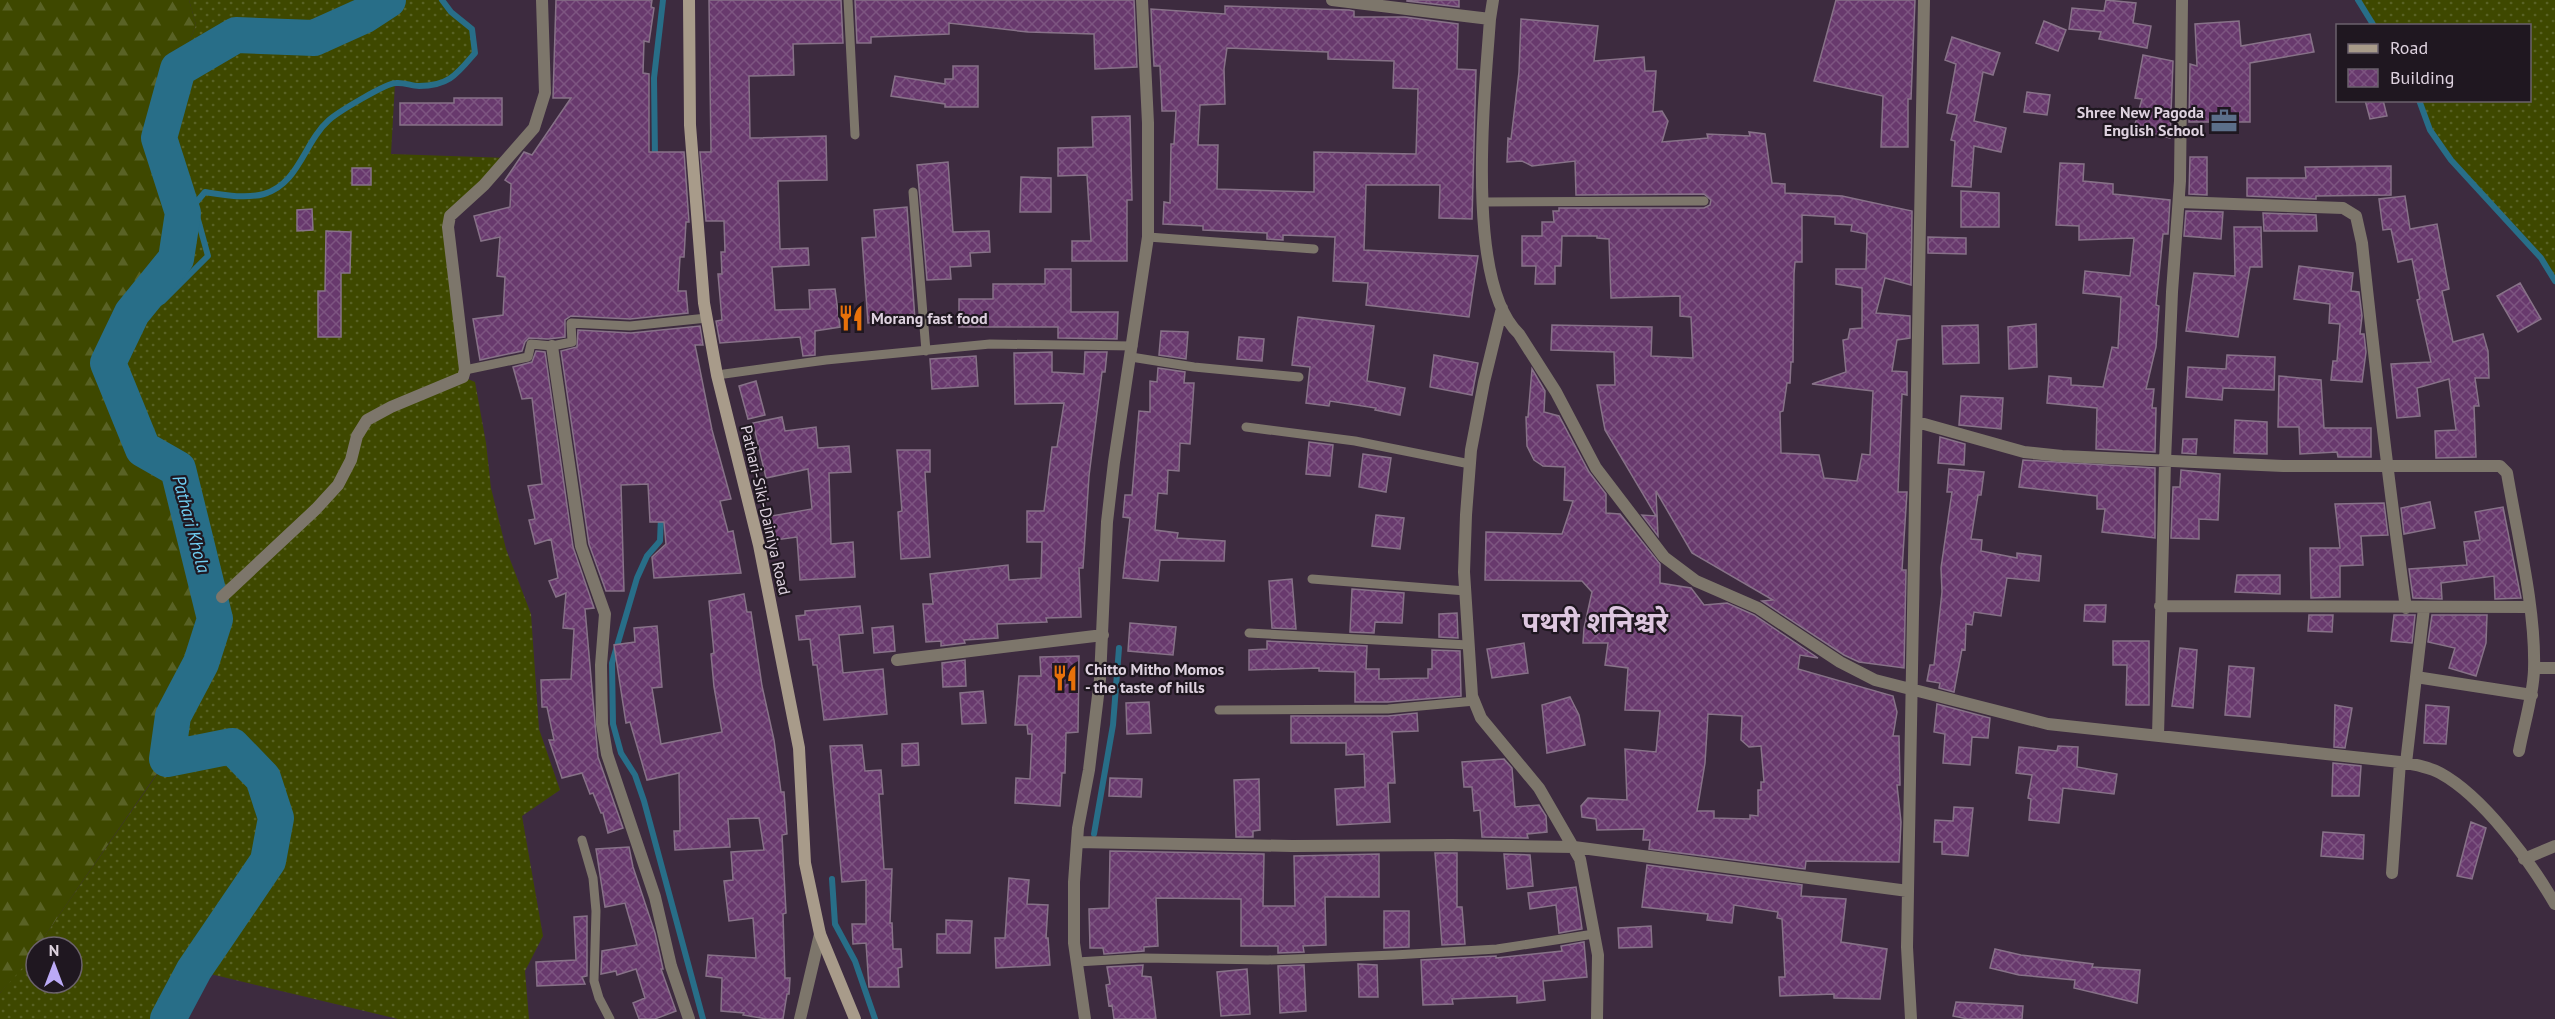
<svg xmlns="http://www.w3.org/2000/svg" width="2555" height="1019" font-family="'PT Sans','Noto Sans Devanagari',sans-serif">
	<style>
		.grass { fill: url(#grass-dots) }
		.forest { fill: url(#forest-firs) }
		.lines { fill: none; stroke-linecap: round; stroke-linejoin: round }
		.stream { stroke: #286e88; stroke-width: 6 }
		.river { stroke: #286e88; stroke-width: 36 }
		.building { fill: url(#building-cross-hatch); stroke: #877288; stroke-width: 1.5; fill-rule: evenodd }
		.service { stroke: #7d766b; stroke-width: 9 }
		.minor { stroke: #7d766b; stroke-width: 12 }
		.secondary { stroke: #a89b8a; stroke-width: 12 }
		.labels { text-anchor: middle; stroke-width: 4.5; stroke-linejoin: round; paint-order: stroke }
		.poi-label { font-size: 16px; font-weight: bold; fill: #ded2df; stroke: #1f1720; text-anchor: start }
		.street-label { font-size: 16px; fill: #ded2df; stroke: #1f1720 }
		.water-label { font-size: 18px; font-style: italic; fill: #71d0f5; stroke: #1f1720 }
		.town-label { font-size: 28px; font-weight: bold; fill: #dec7e0; stroke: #1f1720 }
	</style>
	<defs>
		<pattern id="grass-dots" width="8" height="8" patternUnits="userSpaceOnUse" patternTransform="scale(1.5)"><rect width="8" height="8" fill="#3e4800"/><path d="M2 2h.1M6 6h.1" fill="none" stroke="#596225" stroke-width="1.8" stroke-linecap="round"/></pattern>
		<pattern id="forest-firs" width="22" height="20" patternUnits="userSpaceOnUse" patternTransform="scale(1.5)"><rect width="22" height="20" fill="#3e4800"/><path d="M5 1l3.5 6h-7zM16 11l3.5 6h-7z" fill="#596225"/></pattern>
		<pattern id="building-cross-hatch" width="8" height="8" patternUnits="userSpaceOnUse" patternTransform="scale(1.5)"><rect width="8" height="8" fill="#68396d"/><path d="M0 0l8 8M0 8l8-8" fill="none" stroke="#7d5581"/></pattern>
	</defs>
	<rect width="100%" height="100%" fill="#3d2b3f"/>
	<path class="grass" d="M189,0h253l9,12 21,17 3,24 -23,26 -33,7 -24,-3 -4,71 118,4 -59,58 13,161 12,5 11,61 5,45 15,61 25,65 8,115 21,61 -38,26 21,120 -18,35 4,48h-131l-204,-49 -26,49h-168v-26l36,-44v34h36v-36h-35l130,-187 6,-44 28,-53 -23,-194 -35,-20 -35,-86 24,-50 44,-54 7,-46 -24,-77 19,-67 18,-44z
		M2358,0h197v281l-14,-23 -90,-98 -21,-30 -11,-29 111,-1v-74l-156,-1z"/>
	<path class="forest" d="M0,0h189l7,25 -18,44 -19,67 24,77 -7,46 -44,54 -24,50 35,86 35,20 37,150 -14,44 -28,53 -6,43 -143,207 -24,27z"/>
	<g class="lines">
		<path class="stream" d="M2358,0l16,26
			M2419,100l11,30 21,30 90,98 14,23
			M655,158l-1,-80 9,-78
			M128,322l35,-21 45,-45 -14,-51 11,-13c19,3 40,7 59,2 35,-10 40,-52 65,-74 9,-8 57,-37 67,-37 8,-1 15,3 23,3 30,0 38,-12 56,-33l-3,-24 -21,-17 -9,-12
			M661,516l-1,25 -13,15 -10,22 -25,85 1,61 8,29 14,22 9,26 59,218
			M1094,834l19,-109 6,-77
			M832,879l3,45 20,37 20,58"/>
		<path class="river" d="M168,1019l26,-49 74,-109 8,-43 -13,-40 -31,-32 -65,13 6,-43 28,-53 14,-44 -37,-150 -35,-20 -35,-86 24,-50 44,-54 7,-46 -24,-75 19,-69 58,-34 78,3 51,-23 23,-15"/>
	</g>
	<path class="building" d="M556,0h96l-1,7 3,1 -5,34 -5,-1 -1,32 6,1v78h35l5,70h-3l-2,35h-4l-2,34h8l2,22 -58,6 -59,-3 -6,4v17l-17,2 -19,-1 -4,4 -3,9 -42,9 -7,-41 30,-4 2,-38 -8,-1 3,-39 -19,4 -7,-25 36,-9 1,-23 -6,-4 19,-28 8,3 39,-57h-18z
		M709,0h132l2,43 -50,1 1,31 -45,1 1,62 76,-2 1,44 -49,1 2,68 28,-1 1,17 -37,2 3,43 35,-1 -1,-19 26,-1 5,38 -25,4v24l-12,1 -3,-19 -80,6 -4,-22 6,-1 -4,-46h4l-1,-22h4l-1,-31h-18l-6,-69h11z
		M855,0h279l3,67 -42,2 -1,-35 -66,-2 -79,-9v11l-78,3v6h-14z
		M1407,0h52v7l-52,-6z
		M1836,0h79l-4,99h-3v48h-27l2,-51 -69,-15z
		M2106,0l30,3 -3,20 18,3 -4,22 -48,-9 2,-7 -32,-3 3,-21 32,3z
		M1225,6l124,4 5,1v6h51l53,7 -1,45 19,1 -4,149 -33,-1 1,-33h-74l-2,65 114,6 -9,61 -103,-12 2,-22 -35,-2 2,-44 -52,-2v5l-16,-1v-6l-64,-3v-4l-40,-2 1,-22 6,1 1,-59h3l2,-33h-14l-2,-45h-6l-3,-57 74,5zM1227,48l101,4v7l66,2 -1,27 25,1 -2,65 -102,-2v40l-97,-3 1,-44h-20l2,-40 25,-1 -1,-35z
		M1521,19l77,7 -4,35 50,-4 1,14h11l-3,41 9,-1 6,10 -6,21 46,-4 -1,-4 43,2 -1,-4 16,2 7,49 13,1v9l57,3 70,15 -1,74 -26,-7 -9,35 34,3v22l-13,2 -5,31 15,1v23l-5,-1 -4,98h9l-5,78h4l-2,98 -45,-6 -15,-7 -82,-54 11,-1 -81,-47 -36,-62 2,45 -16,-21 14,1 -51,-86 -5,-27 -3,-18h18l-1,-33 -63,-2 1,-25 100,2 -1,29 42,2 -2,-41 -11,-1v-20l-69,2 -2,-59 -12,-1v-2h-35l-1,30h-6v18h-20l1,-18h-14v-30h20v-14h12l-1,-11h6v-3h145l6,-3 1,-5 -7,-6 -128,1 -1,-34 -43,5 -10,-5 -15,1 1,-24 3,1 8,-67zM1802,215l33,2v7l17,1 -1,6 16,3 -1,35h-30v15l26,4v40l-12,1 -2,10 -5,1 3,32 -34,12 61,7 -3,64 -8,-1 -5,27 -33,-3 -5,-23 -38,-2 -1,-41 3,-1 4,-28h3l1,-21h2l1,-88 1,-12h7z
		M2044,21l22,9 -8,21 -22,-8z
		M2239,21l2,25 69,-12 4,18 -64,11v59h-61l1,-58 7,2 -2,-42z
		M1952,37l48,16 -7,22 -10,-3 -9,49 32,7 -5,24 -27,-6 -3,41 -19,-1 3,-45 -4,-1 6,-25 -10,-2 9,-49 -11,-4z
		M2143,55l30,6 -3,77 -36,-10 8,-29 -7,-1z
		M953,66h25v41h-33v-3l-54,-8 4,-20 50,8v-5h8z
		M2027,92l23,3 -3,20 -23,-3z
		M454,98h48v27h-102v-22h54z
		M2365,100h18l4,16 -17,3z
		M1130,116l2,84h-5v61h-55v-20h19l-4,-66 -29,1v-28l35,-1 -1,-30z
		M2190,157h17v38l-18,-1z
		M948,162l5,70 36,-1 1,21 -20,1 1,13 -21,1 1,12 -24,1 -10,-115z
		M2060,163l24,1 -1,17 30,3v10l57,6 -2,34h-5l-7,71 3,1 -3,41 -10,42h8l-2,19h4l-1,44 -59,-3 1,-41 -50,-5 2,-27 22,2v7l32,2 9,-40 6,1 3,-51 -38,-4 2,-22 45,5 4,-38 -55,2v-14l-23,-1z
		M2391,166v29l-75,1v3l-69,-3v-18h59l-1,-11z
		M352,168h19v17h-19z
		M1021,177l30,1v34h-31z
		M1961,191l38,2v34h-38z
		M2405,196l5,33 27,-5 12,65 -7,2 11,51 30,-8 5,17 1,27h-14l4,28h-5l2,51 -40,1 -1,-27 21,-1 -7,-51 -32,9 3,28 -23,2 -6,-54 40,-2 -14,-62 3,-1 -8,-40 -14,3 -7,-33 -8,1 -4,-31z
		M907,207l8,113 -47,3 -6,-85 14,-1 -2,-27z
		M312,209l1,21 -16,1v-21z
		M2186,211l37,1 -2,27 -37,-3z
		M2263,213l53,2 1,16h-53z
		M2234,227h27l1,40h-12l-12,70 -52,-6 8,-58 41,3z
		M326,231l25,1 -1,41h-9v64h-23v-46h7z
		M1928,237l38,1v16l-38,-1z
		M2299,266l54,7 -2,18 8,1 3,24 -2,18h4l2,18 -4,30 -31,-2 2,-19h4l3,-37 -11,-1 1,-19 -36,-5z
		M1045,269h26v43h47l-1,27 -59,-1v-11h-99v-28h34v-15h52z
		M2520,283l21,36 -23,13 -21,-36z
		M1298,317l76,9 -7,55 38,7 -5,27 -25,-5 1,-2 -46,-7 -1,5 -23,-3 4,-36 -18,-2z
		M2036,324l1,43 -28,2 -1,-42z
		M1978,325l1,38 -36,1 -1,-38z
		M700,326l3,19h-8l17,85 19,69 -11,2 8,31 5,-1 8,42 -87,5 -2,-21 14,-13 -2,-22h-14l-2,-38 -27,1 3,106h-18l-17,-47 -28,-193 16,-4 1,-17 53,3z
		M1161,331l27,1 -2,27 -27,-4z
		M1239,337l25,2 -2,22 -25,-2z
		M536,351l9,1 28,195 21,61 -9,1 13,148 25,71 -15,5 -5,-20h-2l-8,-20 -3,1 -8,-21 -20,5 -13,-38h5l-7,-33h-5l-1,-27 30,-1 3,-50 -11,-1 3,-35 -10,4 -7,-16 9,-3 -7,-39 -16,5 -6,-24 6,-1 -7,-33 14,-2 -10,-86 -10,1 -9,-32 19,-5z
		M1052,352v20l32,2 1,-22h22l-2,20h-3l-13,104 -6,92h-4l2,49 -35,1 1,4 -50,2 1,14 -34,2 1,3 -24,3v-5l-15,1 -3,-38h10l-3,-30 78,-9 1,15 32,-2 1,-36h-15v-31h17l8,-64h5l7,-44 -49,1 -1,-51z
		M1434,355l44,8 -6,32 -42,-8z
		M2227,355l48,2 -1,33 -51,-2 -1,12 -36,-3 2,-30 38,2z
		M976,356l2,30 -46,3 -2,-30z
		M1158,368l27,4 -1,11h10l-4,61 -10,-1 -1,28 -11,-1 -1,24 -9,-1 -3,37 23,3 -1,5 48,3 -1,20 -64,-1 -2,21 -35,-3 7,-60 -7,-1 2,-22h7l7,-84 11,1v-31l7,1z
		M1532,369l13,22 -1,21 15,4 30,56 17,22v19l14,1 40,50v19l31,5 13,17 23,-2 27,12 64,43 -18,-3 -2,14 95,27 4,16 -4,24h6l1,49h-3l4,37 -2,40 -93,-1 -1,8 -156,-20 1,-9h-7l1,-11 -47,1 -1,-11 -14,-2 -1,-11 7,-8 39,2 -2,-51 31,3 4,-41 -35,-1 3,-42 -23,-3 3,-22h-25l1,-15 8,-36 -10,-11 -97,-1 1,-48 76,2 11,-33 -9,-1 1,-33 -22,-1 -9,-6 -7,-14 -1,-29h2zM1708,714l34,2 -1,24 8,7 12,-1 3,36h-3v8h-3v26l-8,-1v4l-36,-1v-7h-17l8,-48z
		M2279,376l42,4 3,48h47v29h-33l-1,-5 -37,2 -1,-27h-21z
		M756,381l9,34 -17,4 -9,-33z
		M1961,396l42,2 -2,31 -42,-4z
		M782,417l3,14 31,-4 2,21 31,-2 2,26 -22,1 2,71 22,-2 2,35 -55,3 -3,-43 -22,3 -4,-24 41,-7 -4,-40 -42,9 -13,-55z
		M2235,420l32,2v32l-33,-1z
		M1940,437l25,7 -1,21 -26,-2z
		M2183,439h14l-1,15 -14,-1z
		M1309,442l24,3 -3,31 -24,-2z
		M897,450h33v22h-5l5,85 -29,2 -3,-47 4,-1z
		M1363,454l28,4 -5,34 -27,-5z
		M2023,460l132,8v70l-53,-6 3,-23h-8v-13l-78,-9z
		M1949,469l35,3 -3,23h-3l-7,44 11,1 -1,11 36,7v-5l24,3 -2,25 -32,-3 -6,38 -27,-4 -2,13 -6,-1 -1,26 -3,-1 -8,43 -15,-4 1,-5 -13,-2 3,-16h4l8,-73 -1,-24 11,-76h-5z
		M2181,470l39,4 -2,46 -19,-1v20l-28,-1 2,-51h7z
		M2430,502l5,26 -31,6 -3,-26z
		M2384,503l4,32 -27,1 2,29 -23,1v31l-29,1 -1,-50h30l-5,-44z
		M2503,507l18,91 -26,1 -1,-23 -53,7 1,16 -29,-1 -4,-29 58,-4 -3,-23 16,-2 -5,-28z
		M1376,515l28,3 -4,31 -28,-3z
		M2237,575h43v19l-45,-2z
		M1292,579l4,50 -24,-1 -3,-47z
		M1352,589l52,4 -2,30 -27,-1 -1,11 -24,-1z
		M744,594l3,18h4l11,74 12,54 7,52h3l3,42 -5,1 4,78 -3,1 2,64h5l-1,16h-2l-4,25h-16l-24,-4 1,-2 -23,-2 1,-33 -16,-2 2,-21 48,3 -3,-40 -24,3 -5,-40 9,-1 -2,-28 33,-2 -5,-32 -31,1 2,28 -55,3 -1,-19h6l-1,-58 -32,7 -17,-58 -4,1 -12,-78 21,-3 -1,-14 23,-2 5,61 -10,1 9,56 61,-12 -8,-45 -3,-33 3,-1 -5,-52z
		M2085,605h21l-1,17 -21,-1z
		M860,606l3,27 -24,2 4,38 40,-4 4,45 -63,6 -7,-55h-4l-3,-26 -11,1 -3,-24 9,-1v-4z
		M1457,613l1,25 -19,-1v-23z
		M2309,615h24l-1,17 -24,-1z
		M2394,615h21l-3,28 -21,-2z
		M2432,615h55l-1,28 -10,33 -27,-8 6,-20 -27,-6z
		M1130,623l46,4 -3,28 -45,-4z
		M893,626l2,25 -21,2 -2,-25z
		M1267,641l100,5 -1,23h13v10l49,-1v-9h4v-19l28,1 1,45 -73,6h-33v-30l-36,-1v-3l-70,2v-20l18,-1z
		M2113,641h36v64h-23l1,-40h-14z
		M1524,643l4,30 -36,5 -5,-29z
		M2180,648l17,2 -4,58 -21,-2z
		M1079,656l-1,76 -12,1 -1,40h-3l-2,33 -45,-3 1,-25 14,1 2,-45h-4l-1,-9h-12l4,-49h22l-1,-19z
		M965,660l1,26 -23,1 -1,-24z
		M2229,666l25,2 -4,49 -25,-2z
		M983,691l3,32 -24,1 -2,-31z
		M1570,697l9,18 6,30 -38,8 -5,-48z
		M1149,702l2,31 -24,1 -1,-31z
		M1937,704l53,14 -2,20 -16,-1 -2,28 -27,-2 2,-29 -11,-2z
		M2335,705l17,3 -7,40 -11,-1z
		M2426,705l23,2 -3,37 -22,-1z
		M1417,713l1,18 -26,1 3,51h-7l2,39 -53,3 -2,-36 30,-2 -1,-33 -18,1v-12h-55v-27h97z
		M918,743l1,22 -17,1v-22z
		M862,745l3,26 16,-1 2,24h-4l5,75h8l-2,54h2l1,26h8l1,18 -4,1 1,19h-30l-3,-44 -13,1 -1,-20h14v-44l-24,2 -12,-136z
		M2058,746l20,1 -1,20 40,7 -3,20 -51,-6 -4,35 -30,-3 2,-21 -3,-1 4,-23 -16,-2 3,-26 38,4z
		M1504,759l8,9 3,39 24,-2 7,11 1,16 -20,2 1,4 -46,-1 -2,-27 -6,1 -2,-24h-8l-2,-25z
		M2333,763l28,3 -2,30h-27z
		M1110,778l32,1 -1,18 -32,-1z
		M1259,779l1,51 -7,1v6h-17l-2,-57z
		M1954,807l19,1 -5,48 -26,-2v-12h-8l1,-22 18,1z
		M2471,822l15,6 -14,51 -15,-3z
		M2323,832l41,3 -1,24 -42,-3z
		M629,847l4,20 22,66 8,36h-2l15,42 -21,8h-16l-6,-16 12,-5 -9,-29 -19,6 -1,-4 -15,3 1,-23 35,-6 -12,-42 -20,4 -9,-58z
		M1110,851l154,3 -1,52h32l-1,-50 85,-2v43h-54l1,48 -23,1 1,6 -26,1v-7h-37v-47l-85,-1 2,48 -14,1v4l-40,3 -1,-6h-13l-1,-39 20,-1z
		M1435,853h22v54h5l3,37 -23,1z
		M1504,854l26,1 3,31 -26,3z
		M1647,865l155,20 -1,11 45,3 -5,43 46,7 -7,50 -46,-1v-4l-54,2 -1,-19h6l-3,-58 -5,-1 1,-6 -44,-7 -2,18 -25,-3 1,-6 -66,-7z
		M1009,878l20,2 -2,24 21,1 -2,33h2l2,27 -54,3 -1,-30h10z
		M1576,887l6,42 -23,4 -3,-28 -26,4 -2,-16z
		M1384,911h25v36l-25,1z
		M587,916v60l-5,1 3,7 -48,2 -1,-24 40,-2 -2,-43z
		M946,920l26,1 -2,32h-33v-19h9z
		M1651,926l1,21 -33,1 -1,-20z
		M1584,942l3,35 -44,4 2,19 -28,3v-7l-65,3 1,5 -30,1 -2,-45 75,-4v2l66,-7 -1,-5z
		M1995,949l26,6 72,9 -1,3 48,3 -3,33 -63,-15 1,-8 -56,-5 -29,-7z
		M1358,964l19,1 1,32h-19z
		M1143,965l-1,11 9,1 5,42h-42l-2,-14 -3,1 -3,-21 4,-1 -3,-17z
		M1304,965l2,46 -26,2 -2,-47z
		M1247,969l3,45 -29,2 -4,-44z
		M1956,1002l67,4 -1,13h-54l-15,-3z"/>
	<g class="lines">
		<path class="service" d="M848,0l7,135
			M913,192l13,159
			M1484,202l220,-1
			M1148,237l166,12
			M1131,357l63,10 105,10
			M465,370l63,-13 3,-13 21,2 20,-4 -1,-19 59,3 77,-8
			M717,375l109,-15 164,-16 143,2
			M1246,427l109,14 115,23
			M1312,579l154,12
			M1249,633l219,12
			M1219,710l169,-1 87,-8
			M582,840l11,38 3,33 -2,70 5,17 11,21
			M1077,962l66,-4 125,2 126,-5 103,-6 97,-15"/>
		<path class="minor" d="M1332,0l158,19c-5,73 -26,263 29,315l37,58 40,76 68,89 32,24 62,27 82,54 35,18 173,44 352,38c13,2 29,5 40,11 44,24 90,88 115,131
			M1490,19l3,-19
			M2179,202l164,6 13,8 6,27c13,122 27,244 44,365
			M1502,308l-18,74 -13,68 -5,65 -2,57 8,124 9,22 58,70 41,71 18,96 -1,64
			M552,346l29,200 24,68 -4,51 1,59 5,30 48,143 16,69 18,53
			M1917,422l107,30 38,4 221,10h217l7,7c10,60 29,136 27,197 -1,27 -10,54 -15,81
			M222,597l94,-88 22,-24 13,-25 6,-24 10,-16 24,-13 72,-30 2,-7 -17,-143 2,-11 34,-31 50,-57 11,-35 -3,-93
			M2160,606l369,1
			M897,660l206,-25
			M2534,668h21
			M2416,677l116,18
			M2158,736l7,-275 7,-169 8,-111 2,-181
			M2406,763l18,-155
			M1077,842l215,4 160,-1 122,2 334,44
			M2524,859l31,-13
			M2392,873l8,-111
			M800,1019l20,-85
			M1085,1019l-11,-76v-61l4,-54 11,-58 11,-91 7,-157 7,-60 34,-225v-114l-6,-123
			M1911,1019l-4,-72 17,-947"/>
		<path class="secondary" d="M689,0l1,125 14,178 13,72 42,170 40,203 6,115 15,71 35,85"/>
	</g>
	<defs>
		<g id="office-bare" transform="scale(2.07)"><path d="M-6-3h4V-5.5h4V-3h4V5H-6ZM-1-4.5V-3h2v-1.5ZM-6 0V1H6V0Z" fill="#5c6f8a" stroke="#1f1720" stroke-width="2.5" paint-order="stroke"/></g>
		<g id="restaurant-bare" transform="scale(2.07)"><path d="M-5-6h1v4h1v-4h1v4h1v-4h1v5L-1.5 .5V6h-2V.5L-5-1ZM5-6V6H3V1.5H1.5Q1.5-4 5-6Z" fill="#e8710a" stroke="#1f1720" stroke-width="2.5" paint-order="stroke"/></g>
	</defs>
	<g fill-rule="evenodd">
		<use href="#office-bare" x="2224" y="121"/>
		<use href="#restaurant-bare" x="851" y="318"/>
		<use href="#restaurant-bare" x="1065" y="678"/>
	</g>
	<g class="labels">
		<g class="poi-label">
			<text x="2204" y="118" text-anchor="end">Shree New Pagoda<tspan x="2204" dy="18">English School</tspan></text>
			<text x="871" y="324">Morang fast food</text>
			<text x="1085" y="675">Chitto Mitho Momos<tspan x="1085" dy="18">- the taste of hills</tspan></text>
		</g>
		<g class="street-label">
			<text transform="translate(766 510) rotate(77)" y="6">Pathari-Siki-Dainiya Road</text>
		</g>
		<g class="water-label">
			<text transform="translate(191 524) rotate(75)" y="6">Pathari Khola</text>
		</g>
		<g class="town-label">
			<text x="1595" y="632">पथरी शनिश्चरे</text>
		</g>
	</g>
	<rect x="2336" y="24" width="195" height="78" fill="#1f1720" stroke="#6b626c" stroke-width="1.5"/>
	<rect x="2348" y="44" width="30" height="9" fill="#a89b8a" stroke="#6b626c" stroke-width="1.5"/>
	<text x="2390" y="54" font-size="18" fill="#ded2df">Road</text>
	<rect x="2348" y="69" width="30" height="18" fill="url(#building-cross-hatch)" stroke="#6b626c" stroke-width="1.5"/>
	<text x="2390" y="84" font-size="18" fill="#ded2df">Building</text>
	<g transform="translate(54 965)"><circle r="28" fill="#1f1720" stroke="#6b626c" stroke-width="1.5"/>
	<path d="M0-4.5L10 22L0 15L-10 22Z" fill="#bbaaf6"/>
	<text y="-9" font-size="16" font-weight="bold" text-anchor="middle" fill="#ded2df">N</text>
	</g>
</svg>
